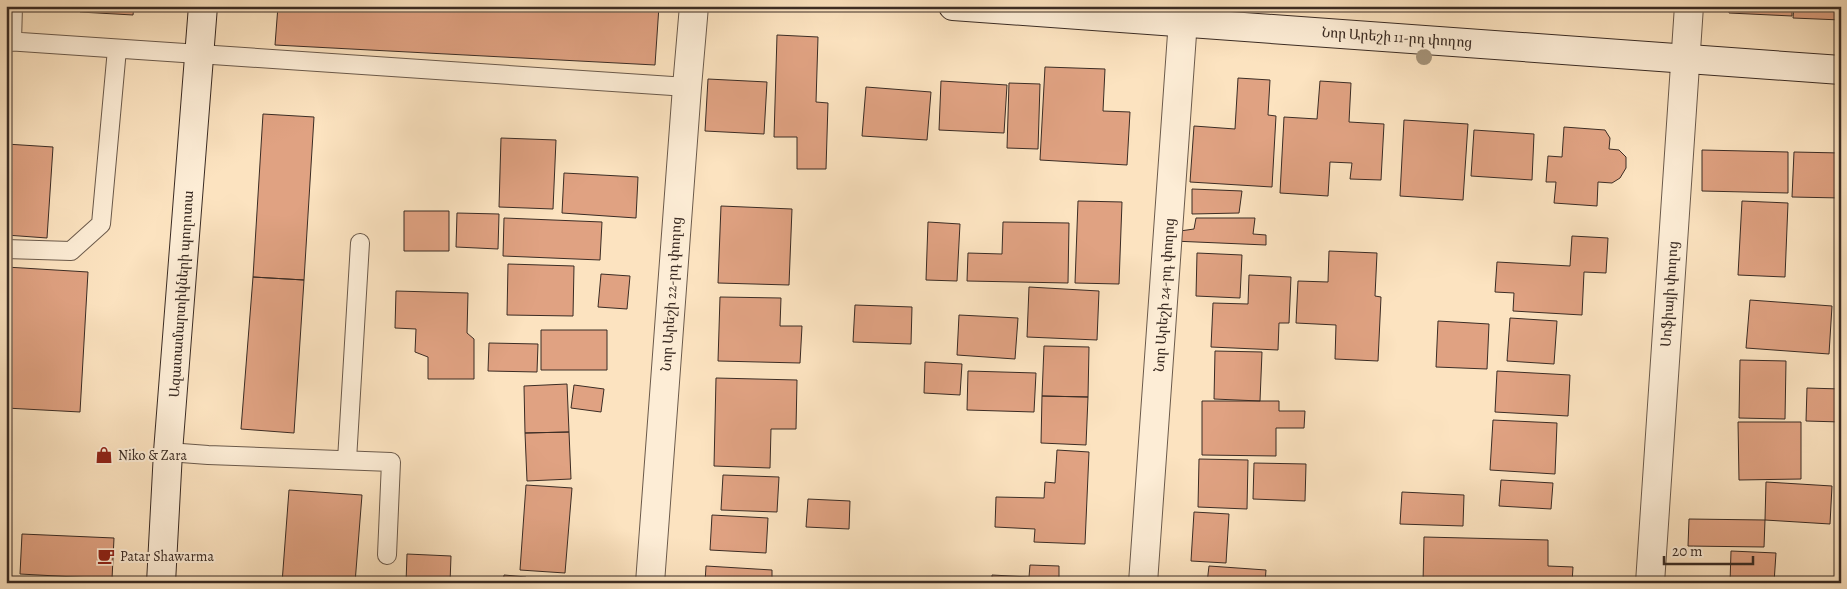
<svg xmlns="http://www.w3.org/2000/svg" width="1847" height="589" font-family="Alegreya,'Noto Serif Armenian',serif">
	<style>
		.building { fill: #e0a282; stroke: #3b2c24 }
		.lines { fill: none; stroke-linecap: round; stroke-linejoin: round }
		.lane-casing { stroke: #6b5a4b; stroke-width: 20 }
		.street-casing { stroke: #6b5a4b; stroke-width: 30 }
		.secondary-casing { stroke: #3b2c24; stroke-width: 30 }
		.lane { stroke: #fdedd6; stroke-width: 18 }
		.street { stroke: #fdedd6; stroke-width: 28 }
		.secondary { stroke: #fdedd6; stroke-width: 28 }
		.tree { fill: #a59379 }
		.labels { text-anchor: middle; stroke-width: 4; stroke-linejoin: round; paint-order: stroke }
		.street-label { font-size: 14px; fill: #3b2c24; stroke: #fdedd6 }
		.poi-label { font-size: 14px; fill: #3b2c24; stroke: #fdedd6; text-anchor: start }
	</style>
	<rect width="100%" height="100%" fill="#fce3c0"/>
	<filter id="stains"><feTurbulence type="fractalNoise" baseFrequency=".004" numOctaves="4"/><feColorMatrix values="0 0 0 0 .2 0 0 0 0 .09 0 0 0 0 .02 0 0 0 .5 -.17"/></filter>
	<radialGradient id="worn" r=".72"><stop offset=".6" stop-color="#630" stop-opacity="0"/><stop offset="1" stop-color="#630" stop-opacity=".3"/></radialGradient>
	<path class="building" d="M80,6h54l-1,9 -53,-3z
		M278,6h381l-4,59 -380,-20z
		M1729,6h63v10l-63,-3z
		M1794,6h47v14l-48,-2z
		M777,35l41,2 -2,65 12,1 -2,66h-29v-32h-23z
		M1045,67l60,2 -2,42 27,1 -3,53 -87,-5z
		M1238,78l32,2 -2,35 8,1 -4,71 -82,-5 4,-56 41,3z
		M708,79l59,3 -3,52 -59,-3z
		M941,81l66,4 -3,48 -65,-3z
		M1320,81l31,2 -2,39 35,2 -3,56 -31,-1 2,-16 -22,-1 -2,34 -48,-3 4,-76 33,2z
		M1009,83l31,1 -2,65 -31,-1z
		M866,87l65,5 -4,48 -65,-4z
		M263,114l51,3 -10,163 -51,-3z
		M1404,120l64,4 -5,76 -63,-4z
		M1564,127l41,3 5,8 -1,11 10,1 7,7v11l-6,10 -8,5 -14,-1 -1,24 -43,-3 2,-21h-10l2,-26 14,1z
		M1474,130l60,4 -2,46 -61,-4z
		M501,138l55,2 -3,69 -54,-2z
		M6,144l47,3 -6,91 -41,-3z
		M1702,150l86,2v41l-86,-2z
		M1794,152l47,1v45l-49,-1z
		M564,173l74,4 -2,41 -74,-5z
		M1192,189l50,2 -3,22 -47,1z
		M1078,201l44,1 -3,82 -44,-1z
		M1742,201l46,2 -3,74 -47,-2z
		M721,206l71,3 -3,76 -71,-2z
		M404,211h45v40h-45z
		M457,213l42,1 -1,35 -42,-2z
		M504,218l98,4 -2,38 -97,-4z
		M1196,218h59l-2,16 13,1v10l-93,-4v-9l21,-3z
		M928,222l32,2 -3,57 -31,-1z
		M1003,222l66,1 -1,60 -101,-2 1,-28 34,1z
		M1572,236l36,2 -2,35 -22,-1 -2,43 -69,-4 1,-18 -19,-1 2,-30 73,4z
		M1329,251l48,2 -2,43 6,1 -3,64 -43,-2 1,-34 -40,-2 2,-42 30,1z
		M1197,253l45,2 -2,43 -44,-2z
		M508,264l66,2 -1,50 -66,-1z
		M6,267l82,5 -8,140 -74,-4z
		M601,274l29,2 -3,33 -29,-2z
		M1249,275l42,2 -2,46h-10l-1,27 -67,-3 2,-44 35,1z
		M253,277l51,3 -10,153 -53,-4z
		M1029,287l70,4 -2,49 -70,-3z
		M396,291l72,2 -1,40 7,6v40h-46v-22l-13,-5 1,-23 -21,-1z
		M720,297l61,1 -1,28h22l-2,37 -82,-2z
		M1750,300l82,6 -3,48 -83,-6z
		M855,305l57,2 -1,37 -58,-2z
		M959,315l59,3 -3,41 -58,-4z
		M1510,318l47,3 -3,43 -47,-3z
		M1438,321l51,3 -2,45 -51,-2z
		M541,330h66v40h-66z
		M489,343l49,1 -1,28 -49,-1z
		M1044,346l45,1 -1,50 -46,-1z
		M1215,351l47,1 -2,49 -46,-2z
		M1740,360l46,1 -1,58 -46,-1z
		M925,362l37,2 -2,31 -36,-2z
		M968,371l68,2 -2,39 -67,-2z
		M1497,371l73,4 -2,41 -73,-4z
		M716,378l81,2 -1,49h-25l-1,39 -56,-2z
		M567,384l2,48 -44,1 -1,-47z
		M574,385l30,4 -3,23 -30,-4z
		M1807,388l34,1v33l-35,-1z
		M1042,396l46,1 -2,48 -45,-2z
		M1202,401h77v10h26l-1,17h-28v28l-74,-1z
		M1493,420l64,3 -2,51 -65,-4z
		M1738,422h63v57l-62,1z
		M569,432l2,47 -44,2 -2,-48z
		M1057,450l32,2 -4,92 -51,-2 1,-13 -40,-2 1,-30 48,1 1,-16 10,1z
		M1199,459l49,1 -1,49 -49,-2z
		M1254,463l52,1 -1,37 -52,-2z
		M723,475l56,2 -2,35 -56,-2z
		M1501,480l52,3 -2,26 -52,-3z
		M1766,482l66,4 -2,38 -65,-4z
		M526,485l46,3 -7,85 -45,-3z
		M289,490l73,5 -7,88h-73z
		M1402,492l62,3 -1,31 -63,-2z
		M808,499l42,2 -1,28 -43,-2z
		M1194,512l35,2 -3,49 -35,-2z
		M712,515l56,3 -2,35 -56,-3z
		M1689,519l76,1 -1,27 -76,-1z
		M22,534l92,4 -2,41 -92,-5z
		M1424,537l124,3v26l25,1 -1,16h-149z
		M1731,551l45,2 -2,30h-44z
		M407,554l44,2 -1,27h-44z
		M1030,565l29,1v17h-67v-8l37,2z
		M706,566l66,4v13h-67z
		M1209,566l57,4 -1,13h-58z
		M504,575l22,2v6h-23z"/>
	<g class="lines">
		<g class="lane-casing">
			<path id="lane" d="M6,41l681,46
				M12,42l1,-36
				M6,249l65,2 30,-27 16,-175
				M168,452l40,3 183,7 -4,93
				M347,460l13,-217"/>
		</g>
		<g class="street-casing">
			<path id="street" d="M650,583l37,-496 7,-81
				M1143,583l41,-577
				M1650,583l39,-577"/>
		</g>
		<g class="secondary-casing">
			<path id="secondary" d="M953,6l888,64
				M161,583l7,-131 35,-446"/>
		</g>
		<use href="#lane" class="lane"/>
		<use href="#street" class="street"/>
		<use href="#secondary" class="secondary"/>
	</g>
	<circle class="tree" cx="1424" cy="57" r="8"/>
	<defs>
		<g id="shop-bare" transform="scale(1.35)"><path d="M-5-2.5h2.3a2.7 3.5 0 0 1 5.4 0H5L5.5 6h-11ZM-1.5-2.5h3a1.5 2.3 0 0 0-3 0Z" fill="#8f2418" stroke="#fdedd6" stroke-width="2.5" paint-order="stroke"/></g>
		<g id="cafe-bare" transform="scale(1.35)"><path d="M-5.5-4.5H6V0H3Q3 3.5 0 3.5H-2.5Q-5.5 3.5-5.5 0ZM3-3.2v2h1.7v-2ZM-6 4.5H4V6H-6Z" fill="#8f2418" stroke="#fdedd6" stroke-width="2.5" paint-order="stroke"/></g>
	</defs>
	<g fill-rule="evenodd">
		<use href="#shop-bare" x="104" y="455"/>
		<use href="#cafe-bare" x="106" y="556"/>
	</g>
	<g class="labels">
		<g class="street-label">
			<text transform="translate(1397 37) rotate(4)" y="5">Նոր Արեշի 11-րդ փողոց</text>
			<text transform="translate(181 294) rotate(-86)" y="5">Ազատամարտիկների պողոտա</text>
			<text transform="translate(671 294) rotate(-86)" y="5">Նոր Արեշի 22-րդ փողոց</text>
			<text transform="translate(1669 294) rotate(-86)" y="5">Սոֆիայի փողոց</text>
			<text transform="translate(1164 295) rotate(-86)" y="5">Նոր Արեշի 24-րդ փողոց</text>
		</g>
		<g class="poi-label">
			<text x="118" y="460">Niko &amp; Zara</text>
			<text x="120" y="561">Patar Shawarma</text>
		</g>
	</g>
	<rect width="1847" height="589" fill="none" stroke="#fce3c0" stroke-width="25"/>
	<rect x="8" y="8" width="1832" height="574" fill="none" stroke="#3b2c24" stroke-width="2.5"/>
	<rect x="12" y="12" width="1822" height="564" fill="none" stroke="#3b2c24"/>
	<path d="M1664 556v8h89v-8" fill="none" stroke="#3b2c24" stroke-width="2.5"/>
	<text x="1672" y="556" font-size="15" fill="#3b2c24" stroke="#fdedd6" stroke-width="4" paint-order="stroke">20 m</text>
	<rect width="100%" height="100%" filter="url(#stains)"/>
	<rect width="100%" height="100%" fill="url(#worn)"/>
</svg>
